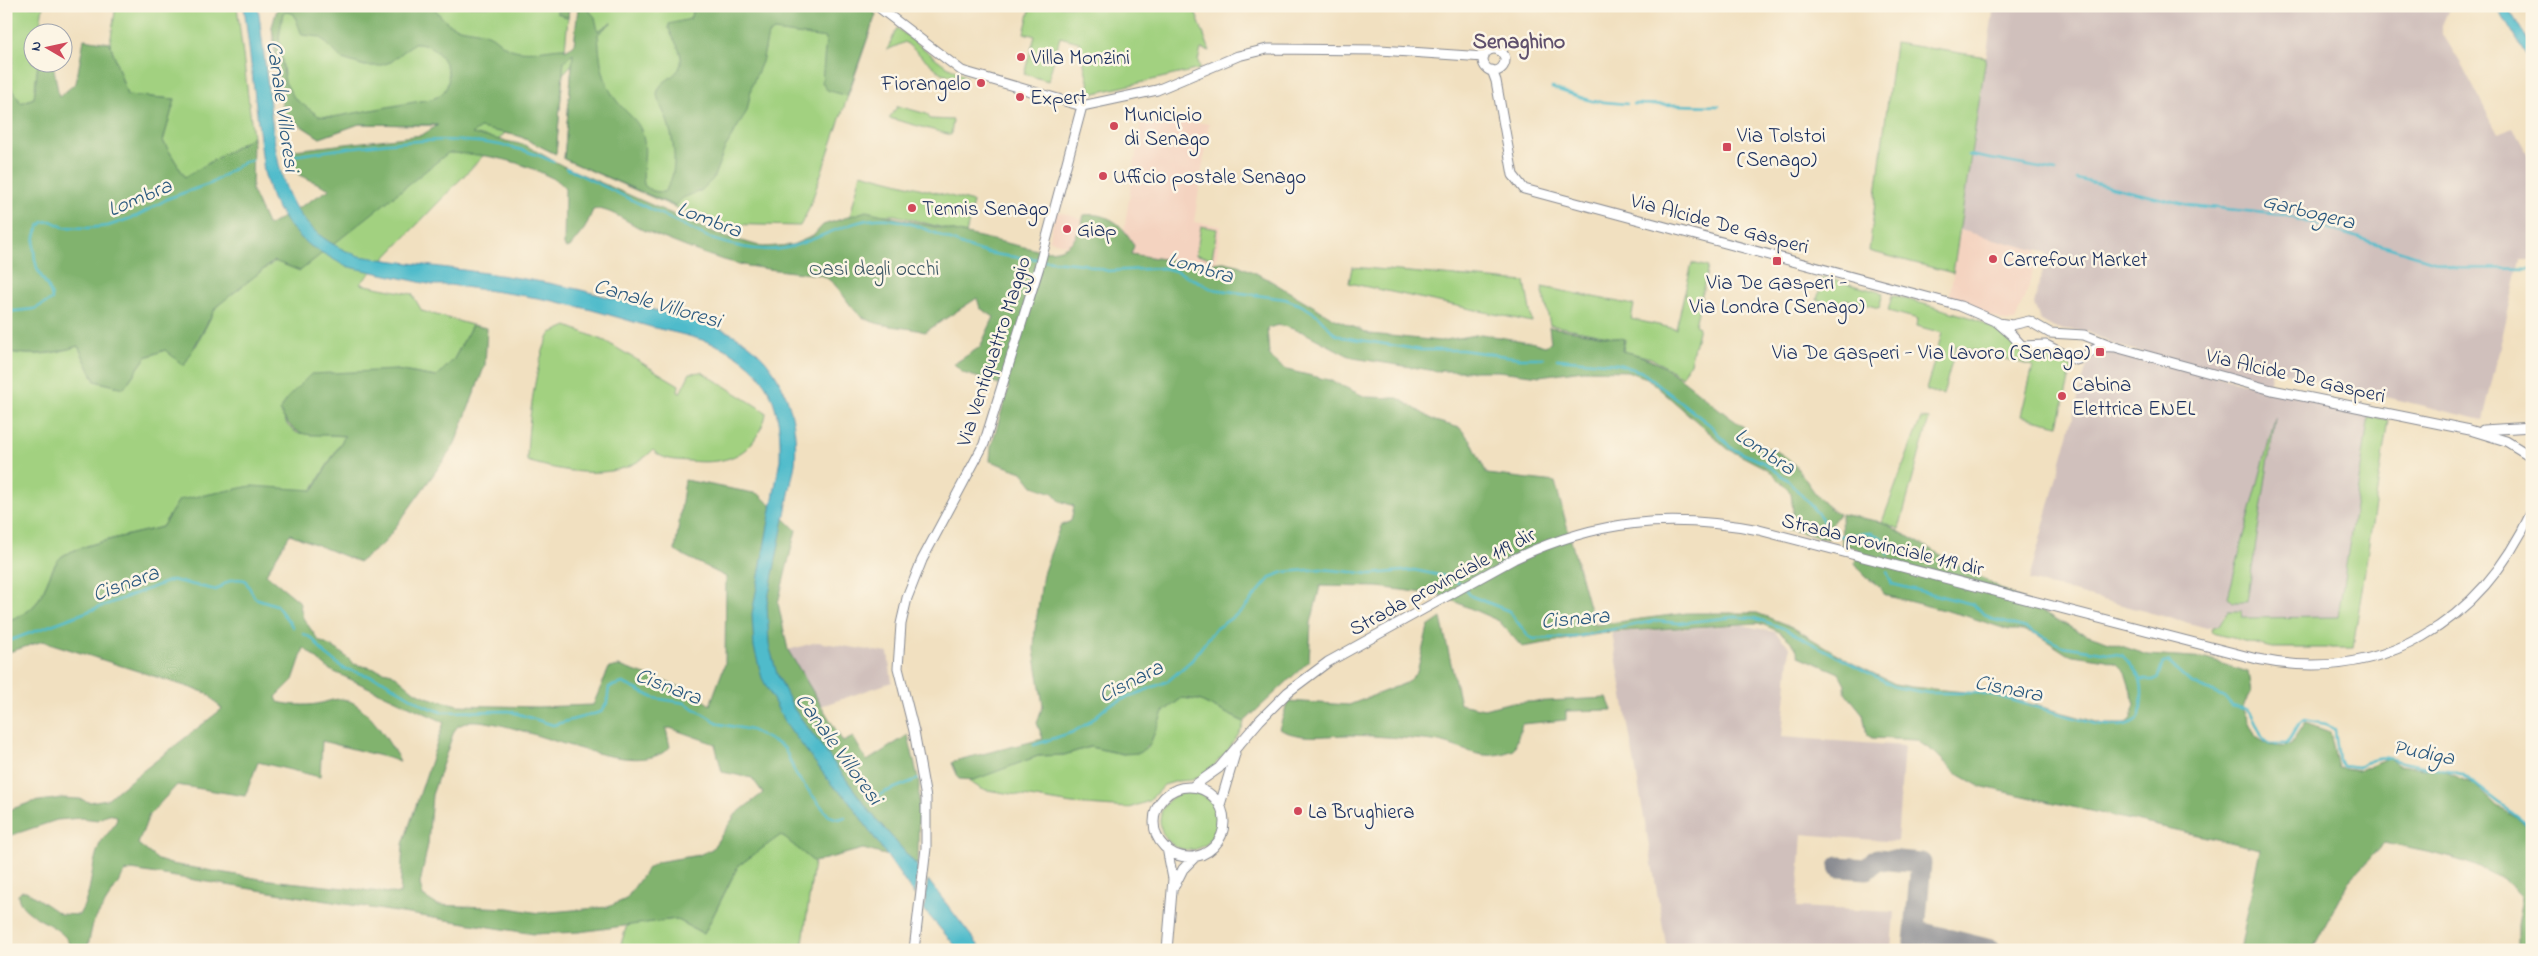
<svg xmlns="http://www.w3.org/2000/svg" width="2538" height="956" font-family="'Indie Flower',sans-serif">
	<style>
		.built { fill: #f4d3c0 }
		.industrial { fill: #d0c0bc }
		.green { fill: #a2d180; stroke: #5e806f; fill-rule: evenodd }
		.forest { fill: #81b36e; stroke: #4e7166; fill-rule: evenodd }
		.water { fill: #4fbbcb; stroke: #357594 }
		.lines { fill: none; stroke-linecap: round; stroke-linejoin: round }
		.stream { stroke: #4fbbcb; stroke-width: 2.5 }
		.taxiway { stroke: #86888f; stroke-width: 21 }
		.minor-casing { stroke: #86888f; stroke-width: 11 }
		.minor { stroke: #fff; stroke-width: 9 }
		.poi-dot { fill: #d1495b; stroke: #fcf5e5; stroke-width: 2 }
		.labels { text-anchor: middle; stroke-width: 5; stroke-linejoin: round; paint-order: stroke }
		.poi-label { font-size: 21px; fill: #1b2f5e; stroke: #fcf5e5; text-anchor: start }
		.street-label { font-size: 21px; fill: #1b2f5e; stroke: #fcf5e5 }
		.park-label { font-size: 21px; fill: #3d5866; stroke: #fcf5e5 }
		.neighbourhood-label { font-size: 22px; font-weight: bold; fill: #5f506d; stroke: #fcf5e5 }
		.water-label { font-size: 22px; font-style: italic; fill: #2b597f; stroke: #fcf5e5 }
	</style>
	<rect width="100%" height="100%" fill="#fcf5e5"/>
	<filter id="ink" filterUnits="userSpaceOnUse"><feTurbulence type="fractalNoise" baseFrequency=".02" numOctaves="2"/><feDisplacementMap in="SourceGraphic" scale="10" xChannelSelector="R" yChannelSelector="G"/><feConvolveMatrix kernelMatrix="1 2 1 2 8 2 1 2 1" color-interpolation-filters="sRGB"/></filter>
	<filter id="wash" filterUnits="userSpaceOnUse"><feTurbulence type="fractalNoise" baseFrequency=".0096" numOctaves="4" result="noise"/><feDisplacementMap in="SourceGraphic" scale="20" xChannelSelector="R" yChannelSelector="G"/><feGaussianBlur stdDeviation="1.12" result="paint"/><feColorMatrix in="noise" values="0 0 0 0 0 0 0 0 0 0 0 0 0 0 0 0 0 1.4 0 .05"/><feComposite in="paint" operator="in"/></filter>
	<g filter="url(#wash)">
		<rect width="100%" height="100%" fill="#f1e0c0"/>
		<path class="built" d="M1142,114l67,10 -15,98 27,4 -6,43 -99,-9 -67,-20 7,-29 68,20z
			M1960,230l78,19 -9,37 -14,35h-11l-55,-21z"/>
		<path class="industrial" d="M1994,6h453l2,3 -7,16v8l21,34 35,67 15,-6 19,34v98h-12l-37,160 -211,-50 -3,17 -154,-42 -29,-14 -32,-3 -14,-8 -6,-16 13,-51 -87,-23z
			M2102,348l267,65 -31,204 -96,1 -18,-4 -5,12 -12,2 -178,-48 60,-223z
			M1742,625l33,7 15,15 -8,90 122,9 -7,96 -95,-8 -5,73 97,5 -3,38h-224l-55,-317z
			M817,642l71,11 4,29 -71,24 -33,-56z"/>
		<path class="green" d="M6,6h37l-4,26h-7v30l6,1 -4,35 -13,5 -13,-21 5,-25 -7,-6z
			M116,6h121l16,131 -68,40 -22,-36 12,-42 -48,-4 -17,-52z
			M278,6h588l10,8 -67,195 -9,17 -79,-2 -42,-15 -115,-50 8,-95 -9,10 -7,80 -37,-18 -14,-3 -145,151 52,10 10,17 50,14 -18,34 -18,18 -40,-7 -116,41 8,15 9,7 48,3 -33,54 -133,10 -17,27c-22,6 -85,18 -101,30 -5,4 -7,10 -10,16 -12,28 -14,38 -45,48v-270c25,6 48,3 72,-5l17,35 29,7 22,-31 19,-7 31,-4 20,-39 24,-21 230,-160 -111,-2 -39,14 -37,-24 -11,-87zM569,7l9,1 -4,45 -10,7z
			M1031,6h162l17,45 -9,-2 -3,12 2,8 -109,25 -12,-52 -19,-5 -12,44 -24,-7 11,-38 -11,-3z
			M897,28l45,35 24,14 -1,2 -24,-6 -36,-31 -18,8z
			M1895,43l91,14 -33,216 -84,-22z
			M898,106l29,8 3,5 23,1 -2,15 -62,-17z
			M861,173l112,29 -7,32 -71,-19h-23l-23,5z
			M1201,226l16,3 -5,29 -16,-3z
			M1692,263l16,4 -13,58 4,2 -9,36 -8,14 -31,-19 -28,-7 2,-12 -75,-14 -8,-38 92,18 -3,14 45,10z
			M1352,267l173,15 7,40 -183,-39z
			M1823,277l60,16 -4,15 -34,-9 -2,8 -26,-7z
			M1892,295l81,23 27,14 21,18 52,14 -15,61 -37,-9 12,-50 -77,-20 -13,49 -17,-5 16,-57 -25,-7 1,-7 -30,-8z
			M567,326l38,15 74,44 -1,7 2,1 10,-20 12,-1 64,40c0,6 -3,12 -6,18 -14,30 -42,34 -71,31 -14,-1 -27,-1 -36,-11 -32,33 -86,23 -126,11 0,-29 8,-104 24,-128z
			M2369,416l19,4 -35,228h-81l-60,-15 -1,-4 8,-3 9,-15h14l1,7 95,-1z
			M1921,418l8,1 -30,110 -17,-7z
			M2275,418l-28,184h-14l-5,-5z
			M1182,698l17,2 45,22 -2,7 -13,20 -22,24 -15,7 -14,1 -14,4 -15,16 -20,7 -57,-4 -91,-15 -12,-8 69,-25 26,-1 26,-8 33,7 25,-6 15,-36z
			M1160 821a29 29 0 1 1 58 0a29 29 0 1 1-58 0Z
			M781,834l33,28 -12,88h-183l8,-25 49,-6 28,15 34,-68z"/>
		<path class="forest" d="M278,6h155c20,28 23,19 52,27 10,2 16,13 26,16 17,6 37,-1 54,-1v2l9,-5 4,-37 -9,-1 -1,11 -11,-5v-7h28l10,11 3,14 14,-9 -14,12c2,27 4,52 24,73 7,8 15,13 19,23 8,19 0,36 3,55 7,6 11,7 20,7 16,-19 10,-51 3,-72 -3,-9 -9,-17 -10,-26 2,-15 20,-15 24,-30 3,-16 -15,-31 -12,-40l21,-5 4,-13h172l10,8 -29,82 -20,-6 -5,-8 4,-44 -52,-7 -6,4 -6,27 -10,23 -5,26 -22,37 -12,31 -11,11 -19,8 -8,8 -111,-47 9,-105 -9,7 -8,93 -37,-18 -39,-8 -8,6 53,11 38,21 157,69 43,12 29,-2 21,-9 10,-11 43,-14 171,39c30,4 40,-7 47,-35 24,-3 40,10 50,31l-3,8 65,10 28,-2 14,3 28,13 67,40 37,16 70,7 41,-7 54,9 10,3 6,-3 -2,-16 75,12 -2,12c50,9 81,50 122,76l-3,10c16,6 39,13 52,26 15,17 25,41 46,51l-10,13 -1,12 -42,-10 7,-17 -2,-19 -24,-24 -39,-20 -81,-71 -20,-7 -44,-1 -43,6 -42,-5h-62l-83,-13 -50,-26 -23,-7 -13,3 2,26 6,8 12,8 42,10 37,17 32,1 37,23 25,7 11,13 16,33 68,8 39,143 93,-12h70l35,14 60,36 43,21 16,3 87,8 106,29h20l6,-4 5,-16 -10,-32 -8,-8 -11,-4 -39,-6 -31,-20 -13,-4h-14l-46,-15 -79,-20 -4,-8 -15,-11 -10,-13 3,-14 -16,-5 -1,-30 41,8 195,109 71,24 59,4 41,13 3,20 -9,16 14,29 13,8 15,2 7,-3 14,-21 25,9 8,36 20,3 30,-13 10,7 43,5 33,14 23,22 19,11 16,13v120h-15v-25l5,-28c-35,-38 -90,-43 -138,-54l-36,39 -36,68h-72l20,-101 -281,-63 -23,-13 -22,-21 -18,-12 -44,-2 -5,-3 -4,-21 -18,-22v-8l-6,-11 -40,-17c-5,-19 -24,-27 -41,-33l-147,9 -89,15 -23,-26 -59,-26 -62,-8 -58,-1 -9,37 -2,38 -65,61 -45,-22 -17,-2 -19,14 -13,32 -11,9 -16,1 -33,-7 -26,8 -26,1 -64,24 -15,-1 -7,-16 2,-2 89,-22 -6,-16 6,-18 -9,-55 1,-20 8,-56 17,-48 11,-5 3,-15 -14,-5 -7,-8 -20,-7 -11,-14 -32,-11 1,-14 18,-60 -46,-14 -9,-9 26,-17 14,-30 -14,-9 -3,-10 -52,34c-20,-6 -43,-4 -61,-14 -19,-12 -23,-36 -44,-43 -24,-3 -49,-5 -72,-9 -35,-7 -70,-22 -102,-35 -13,-5 -40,-26 -53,-21l-8,18 -15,19 -4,1 -2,-3 1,-56c-4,-8 -11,-10 -19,-14 -31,-16 -62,-21 -98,-22l-148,118 -26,-10 -58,46 -32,59 -19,-16 -19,7 -22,31 -29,-7 -17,-35c-24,8 -48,11 -72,5v-300l7,6 -5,25 13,21 13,-5 4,-35h15l6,34 17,-14 8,-44 26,4 17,52 48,4 -12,42 22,36 68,-40 -1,54 16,35 62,-37 -31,-14 -13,-24 136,-16 16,-10 -79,-1 -39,14 -37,-24 -11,-87zM288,12l6,2 8,21 18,2 22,22 23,7h13l13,-4 23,-19c30,-2 51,47 17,56l-98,18 -14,-1 -24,-17 -10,-17 -6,-44 4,-25z
			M472,325l15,3 -2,37 -31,81 -70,97 -25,19 -69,-28 -24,40 33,27 4,17 16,23 19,9 16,14 38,9 22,18 15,7 29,7 79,2 56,-2 16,-37 10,-2 70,24 21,15 15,-41 1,-87 -51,-26 10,-71 74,14 37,36 -18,73 10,47 55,92 10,-5 14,24 41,-26 11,47 -1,82 -55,-15 -49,13 -33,-27 -43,31 -34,68 -28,-15 -97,13 -45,2 -402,-64 -7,2 -32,51 -6,27h-17c1,-25 -51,-31 -52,-55l4,-4h4l34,23 19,1c14,-22 11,-47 20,-69 4,-10 18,-19 18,-30l-9,-2 -10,6 -17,-2 -24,2 -51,17v-26l26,-9 30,-4 18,1 9,3 18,-3 115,-90 -15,-16 -164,-52 -37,12v-32c31,-10 33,-20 45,-48 3,-6 5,-12 10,-16 16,-12 79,-24 101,-30l17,-27 72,-14 62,4 32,-54c-32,-4 -48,8 -65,-25l8,-14 23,-23 85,-4 40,7 18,-18zM304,648l26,22 114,52 -41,122 -3,50 -139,-15 -90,-15 -13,-4 -20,-16 11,-29 28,-30 68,11 13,-34 62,15 2,-36 78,20c-11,-19 -37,-63 -60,-62 -8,0 -16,4 -23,5 -12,2 -28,1 -39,-2l-2,-5 17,-17zM470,721c48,-3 164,64 200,26l-4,-18 4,-1 45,16 7,28 30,6 11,15 -27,21 -24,35 -13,6 -42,7 -10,7 -21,30 -18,8 -69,6 -30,-5 -72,-3 -14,-9 -3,-12 8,-40 4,-49 22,-64 4,-5z
			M1441,618l19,86 24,5 24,-6 99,-5 5,12 -46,1v9l-44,4 -8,26c-37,14 -47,-4 -81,-9 -27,-3 -56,-5 -83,-6 -27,0 -46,6 -71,-6l9,-28 61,4 57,-22 11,-11 11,-45z"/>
		<path class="water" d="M244,6h14c4,33 8,66 12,100 8,68 15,124 89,150 72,11 146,17 218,33 28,7 56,15 84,23 30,8 63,13 88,33 36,28 50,75 46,119l-28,140 2,41 8,29 17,35 77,104 47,54 -4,28 -67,-97 -15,-13 -48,-64 -22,-43 -8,-31 -2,-33 28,-154c1,-33 -2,-64 -25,-89 -27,-29 -67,-35 -104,-44 -28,-8 -56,-17 -84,-23 -38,-9 -78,-13 -117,-19h-17l-88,-19 -38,-22 -20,-21 -15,-24 -8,-27z
			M2497,6h10l25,42v17z
			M928,880l54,70h-23l-35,-40z"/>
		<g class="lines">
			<path class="stream" d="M1552,88l40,13 35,3
				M1633,104l86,2
				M1969,155l87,16
				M292,156c81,-12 186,-31 262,6
				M566,168l146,71c24,8 53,15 78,8 31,-8 65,-31 98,-28 30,3 58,21 86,30 21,7 42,8 64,10
				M2077,179l112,26 95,10 172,53 76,1
				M1043,260l40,4 25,7 56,-3 15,4 33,17 73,10 18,7 13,8 19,20 7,3 79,13h41l58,8h24
				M6,312l28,-3 18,-9c0,-12 -11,-21 -15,-32 -4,-13 -6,-36 6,-46l8,-1 12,6 25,1 20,-2 29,-10 32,-18 43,-15 32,-21 8,-2
				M1557,359l61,5 24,8 68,53 21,23 33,15 24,17 32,36 10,17 9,3 32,-3 11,5 6,8v9
				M1466,590l5,6 38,15 19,25 6,3 41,-2 79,-16 25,2 55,-6 21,1 28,10 112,59 33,6h52l17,3 99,28c16,2 33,5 44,-8 3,-32 6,-35 -18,-61l-60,-9 -36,-18 -35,-9 -19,-15 -80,-20 -5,-12
				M304,634l9,5 11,14 19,15 39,12 43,26 16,6 68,-1 44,14 48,-13 6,-9 2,-16 14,-4 31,15 31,5 35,21 31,6 29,15 5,4 11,26 33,41 10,3 6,-2
				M6,642l166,-62 44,10c11,-8 16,-13 29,-10l10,18 21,7 17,22
				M2142,680h12l4,-3 5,-14 5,-1 22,20 34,15 8,9 14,3 5,4 11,24 7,7h18l11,-19 6,-5 22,4 9,6 4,30 3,6 16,2c13,-10 24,-14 39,-7l65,13 70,54
				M1034,745l39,-13 15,-9 21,-18 59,-24 24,-21 23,-31 27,-18 29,-34 13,-5 37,-3 51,5 42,-4 34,7 14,8
				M870,801l15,-9 33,-13"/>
			<path class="taxiway" d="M1839,867l28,2 10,-10 44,4 -6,68
				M1913,950l2,-19 76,19"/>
		</g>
	</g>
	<g filter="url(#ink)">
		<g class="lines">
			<g class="minor-casing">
				<path id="minor" d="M877,6l85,65 120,35 75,-16 81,-34 29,-7 113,1 104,7
					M1483 60a11 11 0 1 1 22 0a11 11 0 1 1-22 0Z
					M1492,70l4,11 17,94 11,14 436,117 37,16 15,13 10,11 24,-1 30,15c18,-5 12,-15 39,-13
					M1998,323l14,2 17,-4 21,12 34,2 31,12 157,43 198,40 36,11 26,16
					M2483,430l49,-3
					M1192,787l27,-19 41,-48 28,-28 40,-30 186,-103c82,-39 155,-46 245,-29l498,129c124,26 224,-36 275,-148
					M1154 822a35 35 0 1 1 70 0a35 35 0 1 1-70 0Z
					M1220,805l15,-51
					M1167,848l6,31 -6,71
					M1175,885l8,-16 13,-13
					M914,950l12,-102v-50l-12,-67 -16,-63 3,-44 6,-26 15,-38 62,-116 55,-177 43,-161"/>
			</g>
			<use href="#minor" class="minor"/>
		</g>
	</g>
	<g class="poi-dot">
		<circle cx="1021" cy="57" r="5"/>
		<circle cx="981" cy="83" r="5"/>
		<circle cx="1020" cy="97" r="5"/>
		<circle cx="1114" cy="126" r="5"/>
		<rect x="1722" y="142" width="10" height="10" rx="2.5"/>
		<circle cx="1103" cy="176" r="5"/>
		<circle cx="912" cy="208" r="5"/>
		<circle cx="1067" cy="229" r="5"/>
		<circle cx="1993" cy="259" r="5"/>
		<rect x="1772" y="256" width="10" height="10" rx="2.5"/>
		<rect x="2095" y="347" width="10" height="10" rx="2.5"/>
		<circle cx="2062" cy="396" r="5"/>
		<circle cx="1298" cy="811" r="5"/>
	</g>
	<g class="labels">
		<g class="poi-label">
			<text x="1031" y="64">Villa Monzini</text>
			<text x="971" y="90" text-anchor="end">Fiorangelo</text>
			<text x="1030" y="104">Expert</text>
			<text x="1124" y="121">Municipio<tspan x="1124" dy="24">di Senago</tspan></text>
			<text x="1737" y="142">Via Tolstoi<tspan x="1737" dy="24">(Senago)</tspan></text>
			<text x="1113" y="183">Ufficio postale Senago</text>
			<text x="922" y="215">Tennis Senago</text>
			<text x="1077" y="236">Giap</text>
			<text x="2003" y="266">Carrefour Market</text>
			<text x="1777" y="289" text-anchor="middle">Via De Gasperi -<tspan x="1777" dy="24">Via Londra (Senago)</tspan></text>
			<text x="2090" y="359" text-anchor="end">Via De Gasperi - Via Lavoro (Senago)</text>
			<text x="2072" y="391">Cabina<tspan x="2072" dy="24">Elettrica ENEL</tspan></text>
			<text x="1308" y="818">La Brughiera</text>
		</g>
		<g class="street-label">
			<text transform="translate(1720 223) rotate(15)" y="7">Via Alcide De Gasperi</text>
			<text transform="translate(993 351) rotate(-72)" y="7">Via Ventiquattro Maggio</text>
			<text transform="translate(2296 375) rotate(13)" y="7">Via Alcide De Gasperi</text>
			<text transform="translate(1883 544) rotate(14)" y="7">Strada provinciale 119 dir</text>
			<text transform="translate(1442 581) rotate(-28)" y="7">Strada provinciale 119 dir</text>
		</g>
		<g class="park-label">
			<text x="874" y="275">Oasi degli occhi</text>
		</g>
		<g class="neighbourhood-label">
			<text x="1519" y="48">Senaghino</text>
		</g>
		<g class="water-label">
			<text transform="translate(284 106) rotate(82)" y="8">Canale Villoresi</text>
			<text transform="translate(139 196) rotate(-23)" y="8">Lombra</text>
			<text transform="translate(2309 210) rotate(14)" y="8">Garbogera</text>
			<text transform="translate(710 218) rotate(21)" y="8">Lombra</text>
			<text transform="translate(1201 266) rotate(16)" y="8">Lombra</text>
			<text transform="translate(658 302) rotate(16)" y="8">Canale Villoresi</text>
			<text transform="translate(1766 450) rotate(34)" y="8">Lombra</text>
			<text transform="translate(125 582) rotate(-20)" y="8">Cisnara</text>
			<text transform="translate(1575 617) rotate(-5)" y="8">Cisnara</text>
			<text transform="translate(1130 680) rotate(-27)" y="8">Cisnara</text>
			<text transform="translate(669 685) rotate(21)" y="8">Cisnara</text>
			<text transform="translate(2009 687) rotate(11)" y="8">Cisnara</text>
			<text transform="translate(840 748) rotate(54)" y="8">Canale Villoresi</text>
			<text transform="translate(2424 751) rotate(11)" y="8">Pudiga</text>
		</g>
	</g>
	<rect width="2538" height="956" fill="none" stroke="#fcf5e5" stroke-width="25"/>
	<g transform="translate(48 48) rotate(279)"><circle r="24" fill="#fcf5e5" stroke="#a2a6af"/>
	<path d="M0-4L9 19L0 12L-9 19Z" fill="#d1495b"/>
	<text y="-8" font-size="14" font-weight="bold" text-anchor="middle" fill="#1b2f5e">N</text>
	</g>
</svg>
